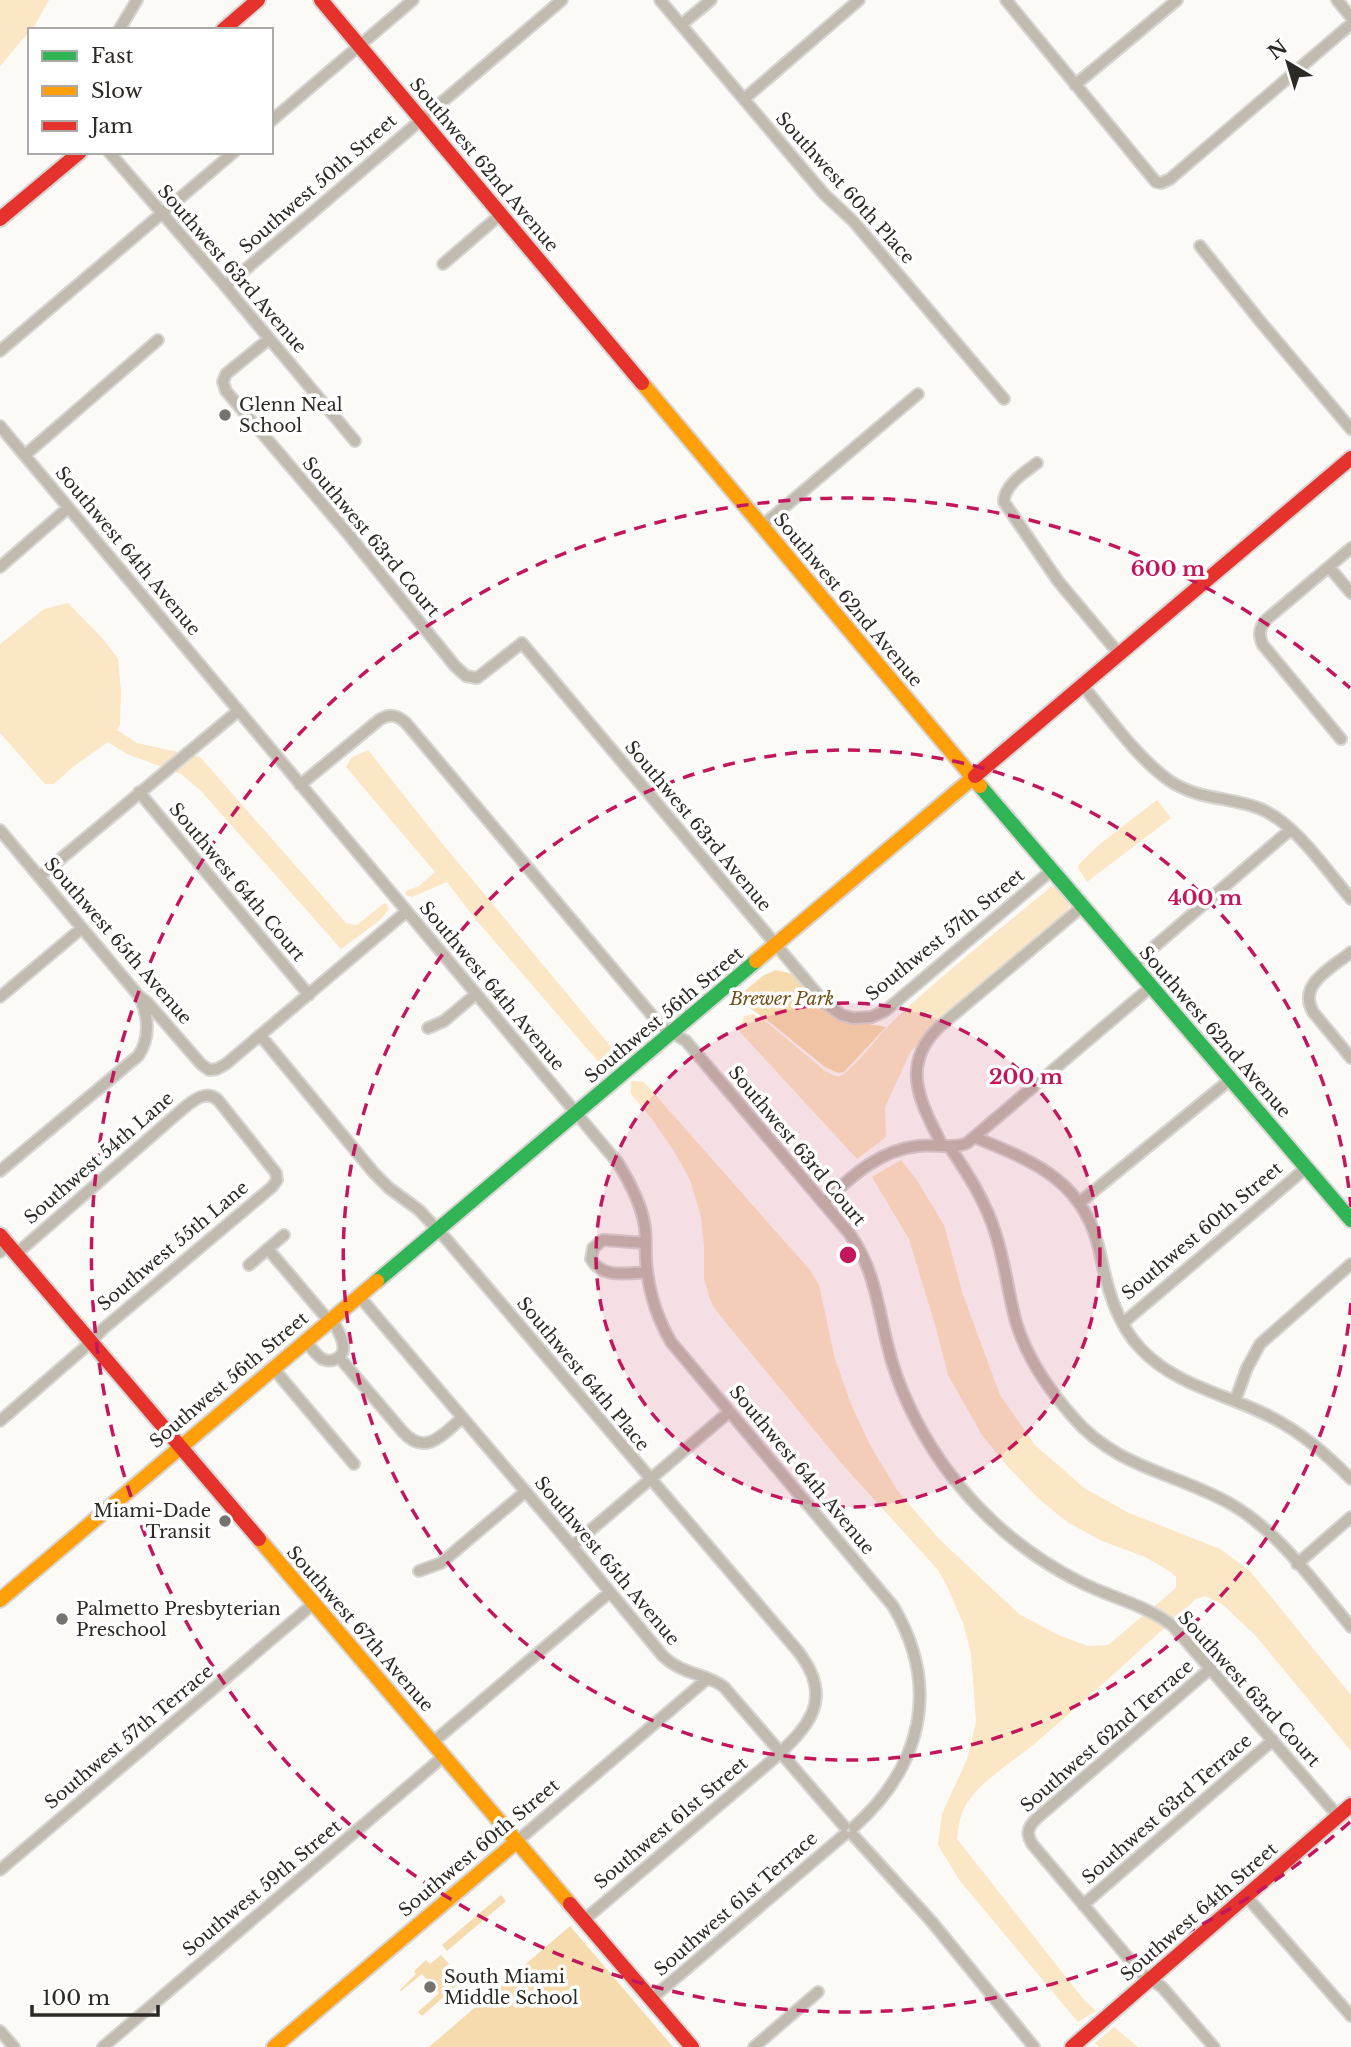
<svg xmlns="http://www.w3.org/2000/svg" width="1351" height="2047" font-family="'Libre Baskerville',serif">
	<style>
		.green { fill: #f6dbaf }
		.water { fill: #fbe6c5 }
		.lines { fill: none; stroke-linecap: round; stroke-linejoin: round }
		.street-casing { stroke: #d6d5d2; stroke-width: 14 }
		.fast-casing { stroke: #d6d5d2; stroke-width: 18 }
		.slow-casing { stroke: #d6d5d2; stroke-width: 18 }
		.jam-casing { stroke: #d6d5d2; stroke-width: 18 }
		.street { stroke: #c1baaf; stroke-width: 10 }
		.fast { stroke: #30b455; stroke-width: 14 }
		.slow { stroke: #ff9f0a; stroke-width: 14 }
		.jam { stroke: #e5322d; stroke-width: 14 }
		.ring { fill: none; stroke: #c2185b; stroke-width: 3.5; stroke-dasharray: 12 9 }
		.poi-dot { fill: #75736e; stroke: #fff; stroke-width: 2.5 }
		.labels { text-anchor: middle; stroke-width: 7; stroke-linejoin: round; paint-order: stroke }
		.street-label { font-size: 18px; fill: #2d2a25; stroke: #fff }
		.poi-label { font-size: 18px; fill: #2d2a25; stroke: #fff; text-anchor: start }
		.park-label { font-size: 18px; font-style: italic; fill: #715016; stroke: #fff }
		.centre { fill: #c2185b; stroke: #fff; stroke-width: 3.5 }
		.ring-label { font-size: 21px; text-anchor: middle; font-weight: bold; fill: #c2185b; stroke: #fff; stroke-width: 7; stroke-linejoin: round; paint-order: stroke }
	</style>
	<rect width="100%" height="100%" fill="#fcfaf7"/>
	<path class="green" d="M776,970l21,5 61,47 28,5 -42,45 -6,1 -13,-6 -53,-43 -36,-26 28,-23z
		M501,1895l5,6 -59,50 -5,-6z
		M570,1926l103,121h-244z
		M441,1955l8,9 -3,3 5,5 3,-2 9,10 -41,36 -4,-4 21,-19 -17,-19 -21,17 -1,-1 16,-16 -2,-3 12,-11 4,4z"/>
	<path class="water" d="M0,0h49l-14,25 -35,41z
		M68,603l36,37 14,19 3,33 -1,32 -3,6 20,13 63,14 146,166 11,2 26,-21 3,-1 3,6 -9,11 -39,29 -140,-158 -20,-17 -54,-20 -19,-12 -35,25 -19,17h-9l-45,-51v-89l44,-35z
		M368,750l73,92 176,212 1,9 -10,5 -6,-2 -125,-145 -30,-39 -35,15 -6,-2v-4l13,-5 16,-14 -89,-105 6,-10z
		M1157,800l14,18 -84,64 -9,-14 1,-4 21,-20z
		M1052,886l5,1 13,19 -6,8 -128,109 -26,30 -25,54 1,30 -29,22 -117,-127 -1,-5 6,-11 8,-2 10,5 62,52c5,2 10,6 15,5 10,-3 39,-40 48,-50 52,-50 109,-94 164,-140z
		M633,1081l11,1 166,188 9,15 16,74 16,45 19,41 27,45 42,49 80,75 39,21 30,11 20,-1 68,-57v-11l-5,-5 -26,-15 -43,-16 -35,-19 -27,-22 -33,-34 -25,-31 -34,-60 -12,-47 -27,-89 -37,-62 29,-17 15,19 28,46 19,70 37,100 35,50 49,43 45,25 91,36 30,22 101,124v56l-96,-116 -33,-31 -17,-8 -9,3c-52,48 -104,95 -157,141 -22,19 -51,35 -69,59 -10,12 -11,25 -13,40l127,161 12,11 -18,11 -118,-141 -22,-36 4,-31 25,-55 9,-37 -5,-69 -8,-30 -16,-37 -9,-16 -95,-105 -125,-152 -7,-11 -7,-23v-33l-3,-29 -11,-37 -16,-29 -22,-32 -21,-25v-12z
		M1114,2027l24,20h-39l-4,-4z"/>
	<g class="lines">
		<g class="street-casing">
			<path id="street" d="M660,0l164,194 30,28 150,177
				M1006,0l145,176 5,6 5,1 9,-4 181,-155
				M1337,0l14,17
				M681,25l30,-25
				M119,30l18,-30
				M1075,85l102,-85
				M744,99l115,-99
				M271,121l142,-121
				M109,152l112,129 134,160
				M1200,246l60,75 91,108
				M443,264l57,-49
				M226,286l336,-286
				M269,339l-43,35 -3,8 3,9 123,144 106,131 11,10 11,2 45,-35 303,360 17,12 11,3 18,-1 14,-6 167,-141
				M0,351l234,-199
				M0,426l618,737c11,18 22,38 26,59 3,13 1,26 2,38 2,29 11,58 25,82l222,264c48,81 29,160 -39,221
				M25,455l133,-115
				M1037,463c-12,9 -33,22 -33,39l54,79 62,74
				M762,526l156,-132
				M0,567l68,-59
				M1329,567l22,26
				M1083,686c25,30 55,73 87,95 30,20 60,15 91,28 35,15 66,62 90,90
				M1341,739l-78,-94c-5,-10 -4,-18 4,-26l84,-71
				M300,785l79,-65c11,-7 18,-5 27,3l255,303 25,15 163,192c25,35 28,69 38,110 5,22 13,44 23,65 36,76 97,138 172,175 30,15 64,22 91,43l165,190
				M139,792l170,203
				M0,830l139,166 9,7 53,61 8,6 8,-1 9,-5 181,-153
				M39,877l199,-166
				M1351,952c-19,16 -54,32 -38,60l38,46
				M1133,965l157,-135
				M0,997l82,-69
				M428,1028l16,-7 32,-27
				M260,1035l114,138 15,15 30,22 28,30 350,410c39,49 12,77 -27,112l-186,158
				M974,1137c61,25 111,44 126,116 7,34 16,70 41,96 34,36 84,45 126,66 33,16 59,39 84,64
				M942,1145c-21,-42 -43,-79 -3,-118l144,-121
				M949,1146c19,28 37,56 47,89 9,28 12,58 20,87 11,36 32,67 57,95 42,50 102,56 156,86 49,27 86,81 122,124
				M0,1171l138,-115c12,-17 11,-39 2,-58
				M824,1202c27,-25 55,-52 94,-56 15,-2 36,3 49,-3l185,-157
				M1079,1203l152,-124
				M645,1243l-42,-3 -10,8 -2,11c11,20 37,14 56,13
				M268,1249l61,72
				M0,1252l8,-7
				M249,1265l35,-30
				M359,1296l213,250 91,110c21,20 41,16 61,31l120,139
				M1123,1323l183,-155
				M306,1341c4,5 9,13 15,17 10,7 25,-1 22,-14 -1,-9 -8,-16 -10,-26
				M339,1357l64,75c23,25 40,2 59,-14
				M273,1368l81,96
				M1235,1401l12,-33 13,-24 91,-80
				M0,1421l83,-72 20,-20 169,-142 5,-7 -1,-7 -58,-73c-11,-10 -23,-1 -33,7l-169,147
				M572,1546l157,-134
				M1297,1564l54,-47
				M419,1571l22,-8 84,-71
				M1211,1668l-175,151c-9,9 -10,16 -3,26l108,128 21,14 52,60
				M432,1743l178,-151
				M853,1835l79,87 102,125
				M516,1842l191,-163
				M0,1870l313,-266
				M1246,1896l105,120
				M1083,1905l190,-165
				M651,1999l193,-164
				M0,2031l14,16
				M103,2047l341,-291
				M754,2047l64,-55"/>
		</g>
		<g class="fast-casing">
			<path id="fast" d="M980,786l371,434
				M377,1281l379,-320"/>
		</g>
		<g class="slow-casing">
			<path id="slow" d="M642,383l338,403
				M756,961l219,-185
				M259,1539l311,365
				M0,1600l377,-319
				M274,2047l242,-205"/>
		</g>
		<g class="jam-casing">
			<path id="jam" d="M321,0l321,383
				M223,30l35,-30
				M0,219l80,-67
				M975,776l376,-318
				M0,1235l259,304
				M570,1904l122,143
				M1072,2047l279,-242"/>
		</g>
		<use href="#street" class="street"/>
		<use href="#fast" class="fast"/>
		<use href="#slow" class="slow"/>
		<use href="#jam" class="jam"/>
	</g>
	<circle cx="848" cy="1255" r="252" fill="#c2185b" fill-opacity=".12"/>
	<g class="ring">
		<circle cx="848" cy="1255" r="252"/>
		<path d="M1351 1303A505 505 0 1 1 1351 1207"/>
		<path d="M1350 1822A757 757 0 1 1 1350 688"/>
	</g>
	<g class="poi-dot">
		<circle cx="225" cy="415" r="7"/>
		<circle cx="225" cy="1521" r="7"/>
		<circle cx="62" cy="1619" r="7"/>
		<circle cx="430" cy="1987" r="7"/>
	</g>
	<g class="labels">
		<g class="street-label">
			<text transform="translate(484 165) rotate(50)" y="6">Southwest 62nd Avenue</text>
			<text transform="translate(318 184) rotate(-41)" y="6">Southwest 50th Street</text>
			<text transform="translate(845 188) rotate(48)" y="6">Southwest 60th Place</text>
			<text transform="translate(232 269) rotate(49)" y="6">Southwest 63rd Avenue</text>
			<text transform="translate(371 537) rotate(50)" y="6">Southwest 63rd Court</text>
			<text transform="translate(128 551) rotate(50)" y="6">Southwest 64th Avenue</text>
			<text transform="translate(848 600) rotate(50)" y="6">Southwest 62nd Avenue</text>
			<text transform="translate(698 826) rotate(50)" y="6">Southwest 63rd Avenue</text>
			<text transform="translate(237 882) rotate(50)" y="6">Southwest 64th Court</text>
			<text transform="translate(945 935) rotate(-39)" y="6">Southwest 57th Street</text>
			<text transform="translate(118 941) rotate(49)" y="6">Southwest 65th Avenue</text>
			<text transform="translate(492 986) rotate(50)" y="6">Southwest 64th Avenue</text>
			<text transform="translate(664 1015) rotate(-40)" y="6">Southwest 56th Street</text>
			<text transform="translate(1215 1032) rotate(49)" y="6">Southwest 62nd Avenue</text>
			<text transform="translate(797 1146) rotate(50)" y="6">Southwest 63rd Court</text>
			<text transform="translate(99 1158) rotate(-41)" y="6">Southwest 54th Lane</text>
			<text transform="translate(1202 1231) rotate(-40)" y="6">Southwest 60th Street</text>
			<text transform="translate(173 1246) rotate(-40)" y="6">Southwest 55th Lane</text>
			<text transform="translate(583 1374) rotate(50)" y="6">Southwest 64th Place</text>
			<text transform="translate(229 1380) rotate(-40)" y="6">Southwest 56th Street</text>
			<text transform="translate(802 1470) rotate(50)" y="6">Southwest 64th Avenue</text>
			<text transform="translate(607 1561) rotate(50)" y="6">Southwest 65th Avenue</text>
			<text transform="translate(360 1629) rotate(49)" y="6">Southwest 67th Avenue</text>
			<text transform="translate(1249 1689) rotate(48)" y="6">Southwest 63rd Court</text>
			<text transform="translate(1107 1736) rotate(-41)" y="6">Southwest 62nd Terrace</text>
			<text transform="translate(129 1737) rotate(-40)" y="6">Southwest 57th Terrace</text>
			<text transform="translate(1167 1809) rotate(-41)" y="6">Southwest 63rd Terrace</text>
			<text transform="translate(671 1823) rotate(-40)" y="6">Southwest 61st Street</text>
			<text transform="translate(479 1848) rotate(-40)" y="6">Southwest 60th Street</text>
			<text transform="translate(262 1888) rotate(-40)" y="6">Southwest 59th Street</text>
			<text transform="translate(736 1904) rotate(-41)" y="6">Southwest 61st Terrace</text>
			<text transform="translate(1199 1912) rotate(-41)" y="6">Southwest 64th Street</text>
		</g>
		<g class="poi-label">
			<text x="239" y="411">Glenn Neal<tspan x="239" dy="21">School</tspan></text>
			<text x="211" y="1517" text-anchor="end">Miami-Dade<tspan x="211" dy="21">Transit</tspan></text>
			<text x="76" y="1615">Palmetto Presbyterian<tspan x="76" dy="21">Preschool</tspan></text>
			<text x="444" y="1983">South Miami<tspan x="444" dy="21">Middle School</tspan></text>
		</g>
		<g class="park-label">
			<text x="782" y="1005">Brewer Park</text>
		</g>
	</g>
	<circle cx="848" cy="1255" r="10" class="centre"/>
	<g class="ring-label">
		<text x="1168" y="576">600 m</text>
		<text x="1205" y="905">400 m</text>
		<text x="1026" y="1084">200 m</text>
	</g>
	<rect x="28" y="28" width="245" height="126" fill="#ffffff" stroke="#abaaa8" stroke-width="2"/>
	<rect x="42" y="51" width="35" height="10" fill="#30b455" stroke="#abaaa8" stroke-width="2"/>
	<text x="91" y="63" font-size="21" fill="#2d2a25">Fast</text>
	<rect x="42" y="86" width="35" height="10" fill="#ff9f0a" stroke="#abaaa8" stroke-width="2"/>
	<text x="91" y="98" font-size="21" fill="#2d2a25">Slow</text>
	<rect x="42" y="121" width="35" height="10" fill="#e5322d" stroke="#abaaa8" stroke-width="2"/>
	<text x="91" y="133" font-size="21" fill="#2d2a25">Jam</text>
	<g transform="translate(1288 63) rotate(322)" stroke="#ffffff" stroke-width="5" paint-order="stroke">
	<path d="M0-5L12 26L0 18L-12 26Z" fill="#2d2a25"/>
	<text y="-10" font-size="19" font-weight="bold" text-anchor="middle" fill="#2d2a25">N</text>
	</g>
	<path d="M32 2005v10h126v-10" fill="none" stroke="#2d2a25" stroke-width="3.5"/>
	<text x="42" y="2005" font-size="21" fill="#2d2a25" stroke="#ffffff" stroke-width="5" paint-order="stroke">100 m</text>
</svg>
